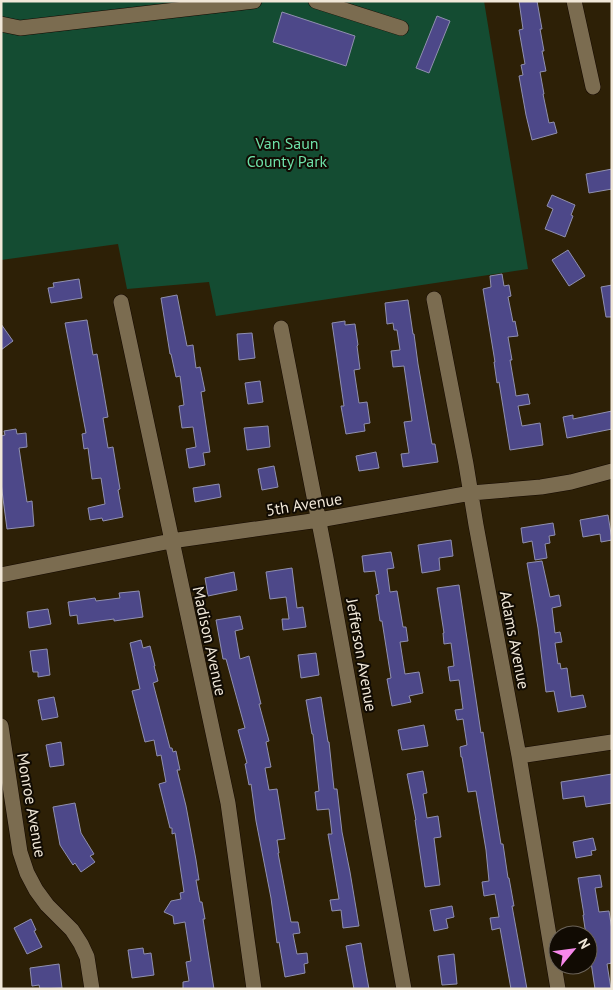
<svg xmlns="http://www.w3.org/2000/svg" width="613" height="990" font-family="'PT Sans',sans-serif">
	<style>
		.green { fill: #144c32 }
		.building { fill: #4d4889; stroke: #9090af }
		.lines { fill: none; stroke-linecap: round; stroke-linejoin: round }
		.minor-casing { stroke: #150900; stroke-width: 16 }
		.minor { stroke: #7b6c50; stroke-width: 15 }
		.labels { text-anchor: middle; stroke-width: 4; stroke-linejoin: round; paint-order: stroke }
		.park-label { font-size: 16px; fill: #6ee1a8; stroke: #110b03 }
		.street-label { font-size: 16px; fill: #f1e8d9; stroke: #110b03 }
	</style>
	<rect width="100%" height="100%" fill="#2d2006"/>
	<path class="green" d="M1,1h483l44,268 -312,47 -7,-34 -82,7 -9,-45 -117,16z"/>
	<path class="building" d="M519,1h18l5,28h-2l4,22h-2l4,20 -6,1 4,22h-1l6,29 5,-1 3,11 -25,7 -6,-25 -7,-39 4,-1 -2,-10 4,-1 -6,-34 4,-1z
		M282,12l73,24 -9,30 -73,-24z
		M437,16l13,5 -21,52 -13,-5z
		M612,169v20l-23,4 -3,-19z
		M552,195l23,10 -4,10 2,1 -8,21 -20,-8 8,-20 -6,-3z
		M568,250l17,26 -16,10 -17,-26z
		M502,274l2,12 5,-1 2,11 -3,1 5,25 2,-1 3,15 -10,1 4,23h-2l5,29 1,7 12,-2 2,10 -12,2 4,20 18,-3 3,22 -33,5 -11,-68 -2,1 -3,-21h1l-12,-73 8,-2 -1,-11z
		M79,279l3,19 -31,5 -3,-15 6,-1 -1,-4z
		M612,285v32h-6l-5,-30z
		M177,295l10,51 6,-1 3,23 4,-1 5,24 -4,1 9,60 -7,1 2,12 -16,3 -3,-19 10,-2 -3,-20 -11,1 -3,-22 5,-1 -4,-29 -4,1 -5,-23h-1l-9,-56z
		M408,300l5,34h1l4,30 14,80h3l3,18 -35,5 -2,-13 8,-1 -5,-31 8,-1 -8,-55 -11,1 -2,-16 9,-1 -3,-20h-3l-1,-7 -6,1 -2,-21z
		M87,320l6,35 4,-1 11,63 -5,1 5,30 5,-1 7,42 -2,1 5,27 -20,4 -1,-3 -12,2 -2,-12 17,-4 -4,-26 -9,1 -4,-31 -4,1 -2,-15 4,-1 -21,-110z
		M345,321v4l10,-1 3,21 -1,1 3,23 -6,1 5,33 8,-1 3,21 -6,1 1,7 -19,3 -5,-28h3l-12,-83z
		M1,324l12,17 -12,9z
		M252,333l3,25 -16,2 -2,-26z
		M260,381l3,21 -15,2 -3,-21z
		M612,411v18l-45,9 -4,-21 10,-2v4z
		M268,426l2,21 -23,3 -3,-22z
		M16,429l1,5 9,-1 1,14 -8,1 8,54 5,-1 2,25 -27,3 -6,-46v-47l4,-1 -1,-4z
		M376,452l3,16 -20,3 -3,-15z
		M274,466l4,21 -16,3 -4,-21z
		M219,484l2,13 -26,5 -2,-14z
		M608,515l4,25 -11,2 -1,-8 -17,3 -3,-17z
		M553,523l2,12 -6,1 1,7 -5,1 2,14 -12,2 -3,-19 -9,2 -2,-15z
		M451,540l2,16 -14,2 1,12 -18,3 -4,-28z
		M391,552l3,16 -7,1 3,23 7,-1 6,36h3l2,14 -8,1 5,32 14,-2 4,21 -14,3 2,6 -19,4 -5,-27 4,-1 -9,-57h-2l-4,-26 3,-1 -4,-23 -11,1 -2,-16z
		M542,561l8,36 9,-2 2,11 -9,2 3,25 5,-1 2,10 -7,1 3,21 2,-1 1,6 6,-1 4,29 12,-2 3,12 -28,5 -4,-21 -8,1 -8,-64 -11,-65z
		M292,568l5,40 6,-1 3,20 -23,3 -1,-11h7l-3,-22 -16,2 -4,-27z
		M234,572l3,18 -29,6 -3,-18z
		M459,585l22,148 2,-1 18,112h2l5,34h1l5,28h-2l15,83h-16l-11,-61 -8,2 -2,-12 9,-1 -4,-23 -11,2 -2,-14 7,-1 -3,-31 -10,-59 -8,1 -6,-35h-1l-1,-10 7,-2 -4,-26 -6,1 -2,-10 8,-1 -4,-29 -9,1 -2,-14 6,-1 -3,-23 -7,1 -1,-11h1l-7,-45z
		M139,591l4,26 -29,4v-2l-36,5 -1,-9 -7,1 -2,-14 27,-4 1,3 24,-3 -1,-5z
		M48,609l3,15 -22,4 -2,-16z
		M240,616l3,13 -8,2 5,28 9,-3 12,48h-2l10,37 -3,1 5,25 -6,1 4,22 8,-1 8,50 -8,1 2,13h-1l13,69h7l2,11 -7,1 4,20 10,-1 1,10 -4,1 1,9 -20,4 -6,-35 -2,1 -6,-45 -15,-77 -5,-37 -2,1 -4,-21 2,-1 -9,-33 7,-2 -19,-69h-3l-7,-39z
		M141,640l2,8 7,-2 5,20h-1l4,15 -5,2 17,65h2l1,4 3,-1 4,19h-3l9,36 10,54 3,20h-3l4,22h2l3,17h-2l11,70h-31v-7l6,-1 -3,-19 5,-1 -6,-39 -11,2 -1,-8 -9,-4 7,-11 10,-2 -1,-6 4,-1 -9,-59 -3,1v-6h-2l-11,-44 7,-2 -5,-27 -4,1 -3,-16 -9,2 -13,-51 8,-2 -10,-46z
		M47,649l3,26 -12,2v-5h-5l-3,-21z
		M316,653l3,22 -18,3 -3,-23z
		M54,697l4,20 -16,3 -4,-20z
		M321,697l7,45h1l5,47h3l5,43 8,40 9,54 -16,2 -2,-18 -9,1 -2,-11 9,-1 -11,-65h4l-3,-25 -12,1 -2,-18 4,-1 -6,-57h-1l-6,-34z
		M424,725l4,21 -26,4 -4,-20z
		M61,742l3,23 -14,2 -4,-22z
		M423,771l4,22 -4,1 4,24 11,-2 3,21 -7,1 6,47 -15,2 -10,-67h1l-9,-46z
		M612,774v29l-26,4 -2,-11 -21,3 -2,-17z
		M75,803l6,30 13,21 -4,2 5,6 -14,10 -6,-9 -2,2 -13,-20 -7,-38z
		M593,838l3,12 -5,1 1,4 -16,3 -3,-16z
		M600,875l2,12 -7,1 4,24 10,-1 3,19v33l-5,1 4,25h-16l-7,-47v-7h-2l-3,-20h1l-6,-37z
		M452,906l2,11 -8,2 2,9 -14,3 -4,-21z
		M31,919l5,11 -2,1 8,16 -15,7 -13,-26z
		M361,943l3,18 5,28h-15l-8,-43z
		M143,948l1,6 7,-1 3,22 -22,3 -4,-28z
		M454,954l3,30 -15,1 -4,-29z
		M59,964l3,24 -22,1 -1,-4 -7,1 -2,-18z"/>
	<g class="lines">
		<g class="minor-casing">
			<path id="minor" d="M316,1l85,27
				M574,1l19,86
				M1,24l19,4 234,-27
				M434,299l32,165 10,61 43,231 39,233
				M121,302l107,501 26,186
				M281,328l45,230 78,431
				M1,575l170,-34 148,-21 152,-27 70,-6 30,-5 41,-11
				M1,726l19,126 7,21 9,17 11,15 25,25 9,14 6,13 5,32
				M519,756l93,-14"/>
		</g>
		<use href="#minor" class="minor"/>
	</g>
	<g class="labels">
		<g class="park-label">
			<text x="287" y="149">Van Saun<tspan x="287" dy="18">County Park</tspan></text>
		</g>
		<g class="street-label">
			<text transform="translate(304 504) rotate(-9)" y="6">5th Avenue</text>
			<text transform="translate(515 640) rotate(79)" y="6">Adams Avenue</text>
			<text transform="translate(210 641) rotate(78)" y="6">Madison Avenue</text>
			<text transform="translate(362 655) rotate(80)" y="6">Jefferson Avenue</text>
			<text transform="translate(32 805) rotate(80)" y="6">Monroe Avenue</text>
		</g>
	</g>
	<rect width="613" height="990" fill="none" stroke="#f1e8d9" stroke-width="5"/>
	<g transform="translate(573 950) rotate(61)"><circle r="24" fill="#110b03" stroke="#6b6359"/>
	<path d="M0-4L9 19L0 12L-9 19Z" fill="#f788eb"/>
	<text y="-8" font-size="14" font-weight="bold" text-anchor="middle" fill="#f1e8d9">N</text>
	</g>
</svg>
